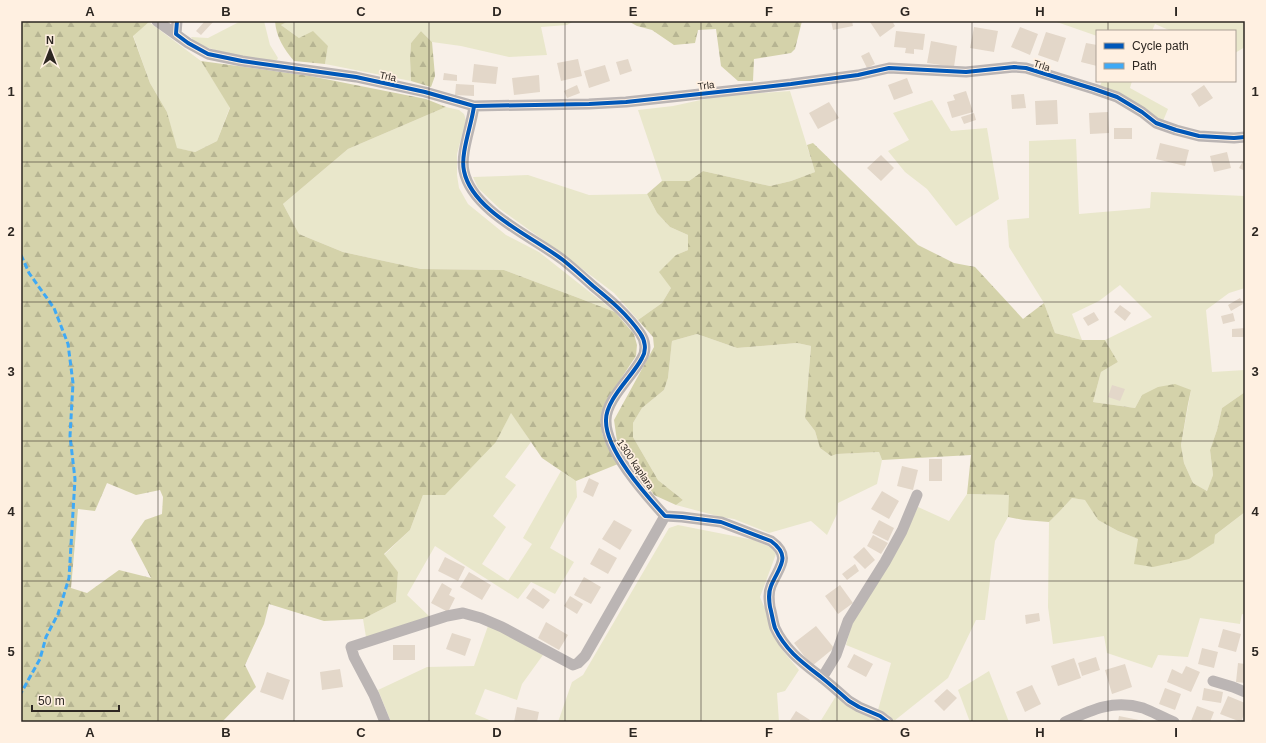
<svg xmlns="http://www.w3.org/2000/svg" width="1266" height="743" font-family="Helvetica,sans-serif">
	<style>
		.green { fill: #e9e7cb }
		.forest { fill: url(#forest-firs); fill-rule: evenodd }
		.building { fill: #e3d7c9 }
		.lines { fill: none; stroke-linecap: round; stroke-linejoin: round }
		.street { stroke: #bbb5b4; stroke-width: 11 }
		.quiet { stroke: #3fa9f5; stroke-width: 3; stroke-dasharray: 6 3; stroke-linecap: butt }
		.cycleway-casing { stroke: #fff0e1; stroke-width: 6 }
		.cycleway { stroke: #0057b8; stroke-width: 4 }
		.grid { fill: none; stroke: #2d2722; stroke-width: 1; stroke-opacity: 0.55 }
		.labels { text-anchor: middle; stroke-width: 3.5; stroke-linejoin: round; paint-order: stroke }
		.street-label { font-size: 10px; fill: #2d2722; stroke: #fff0e1 }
		.neatline { fill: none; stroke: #2d2722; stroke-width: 1.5 }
		.grid-label { font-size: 13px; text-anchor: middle; font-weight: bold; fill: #2d2722 }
	</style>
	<defs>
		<pattern id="forest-firs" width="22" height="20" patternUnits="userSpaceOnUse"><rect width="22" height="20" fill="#d4d2aa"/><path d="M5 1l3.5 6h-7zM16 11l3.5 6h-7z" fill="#b6b492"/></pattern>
	</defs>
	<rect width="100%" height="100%" fill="#f8f0e8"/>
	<path class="green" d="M252,21h12l6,24 8,13 -1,2 -14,1 -48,-11 -20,-7 -4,-6 17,1 31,-16z
		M289,21h285l-7,4 -26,2 6,28 -38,2 -48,-11 -29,-4 -11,-11 -10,12 -1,15 1,23 -86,-17 3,-18 -29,-8 -18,-13z
		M1054,21h191v26l-10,6v-22h-64l-16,-7 -3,7h-55v5z
		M149,22l52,39 29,46 -13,34 -22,11 -19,-4 -9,-36 -17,-29 -17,-48z
		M1102,81h30l-2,7 38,21 -5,12 -63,-35z
		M790,91l25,81 -24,9 -21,5 -67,-15 -14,10h-27l-24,-71 35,-4 46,-10z
		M932,100l19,31 36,-3 12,71 -43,27 -29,-37 -22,-17 -17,-21 21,-11 -16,-27z
		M446,107l13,3 5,4 2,6 -9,34v21l2,13 9,16 38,31 33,17 76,60 -39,-15 -72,-27 -83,-1 -78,-17 -44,-18 -16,-30 65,-55z
		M1076,139l3,75 71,-6 1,-16 94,4v92l-16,5 -23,17 6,62 33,-2v22l-23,16 -5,22 -7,20 3,25 -6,16 -14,-8 -9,-20 -3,-18 10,-55 -49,5 -7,13 -42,-6 8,-30 17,-10 -13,-22 47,-23 -32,-32 -21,16 -27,13 10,26 -27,-7 -11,-30 -35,-56 -2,-27 22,-2v-77z
		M528,175l61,20 58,-1 10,19 13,14 18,8v15l-12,5 -5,33 -9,15 -24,17 -24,-27 -54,-41 -60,-43 -22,-21 -5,-11z
		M697,334l40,14 60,-5 14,3 -6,72 10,13 5,17 11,8 6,-2 42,-2 3,8 -5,24 -39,19 -1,11 -10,21 -16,-14 -42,12 -35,-14 -13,-2 -45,-12 7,-5 -25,-20 -25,-43v-14l9,-15 22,-18 4,-12 4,-37z
		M511,412l20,30 -26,35 11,8 -23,31 13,11 -24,37 26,17 24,-37 -9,-6 38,-67 15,10 1,16 -27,51 24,14 -19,32 -24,-12 -13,17 -83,-53 -28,49 23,22 -64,20 -3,-18 33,-17 2,-30 -14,-17 26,-25 13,-35 73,-53z
		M967,494l43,1 -2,22 -13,24 -10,79h-9l-28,58 -54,43 -5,-6 -11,-5 13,-47 -45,-18 7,-25 44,-69 21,-44 31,14z
		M1072,498l14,2 12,20 20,11 20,8 77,-4 30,-23v103l-3,-1 -2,10 -40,-6 -12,39 -30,-2 -6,13 -45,-15 -3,-17 -51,8 -5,-37 1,-85 11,-11z
		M678,525l76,15 18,8 4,6 -16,43 23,54 16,19 -14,21 -8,2 2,29h-221l14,-40 11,-7 86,-147z
		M488,626l16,7 39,22 -21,29 -5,16 -32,-11 -10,25 19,8h-103l-13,-32 49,-23 47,-1z
		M989,671l20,51h-39l-12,-32z
		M836,696l45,26h-61z"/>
	<path class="forest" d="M21,21l128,1 -16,14 17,47 17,29 10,36 18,4 22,-11 13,-33 -29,-47 109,15 116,23 20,8 -98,42 -65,55 16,30 44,18 78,17 83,1 72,27 39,15 19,22 3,11 -1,11 -24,36 -9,18 -1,23 6,15 10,16 -42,17 -34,-23 -31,-45 -15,29 -51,53h-22l-13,35 -26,24 14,18 -2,30 -33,17 -39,2 -55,-17 -5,20 -19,41 11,22 -34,35h-201zM107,483l29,12 24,-5 3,7 -1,17 -17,6 -14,20 20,38 -32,-8 -32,23 -16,-5 7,-79 17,2z
		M275,21h14l-8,4 18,13 14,-7 15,15 -3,18 -31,-3c-10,-12 -18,-24 -19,-40z
		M628,21h174l-7,28 -4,4 -37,6 -1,22h-15l-17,-15 -5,-37 -18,1 -3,13 -21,2 -22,-15 -15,-4z
		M421,31l11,11 3,34 -4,11 -20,-6 -1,-23 1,-15z
		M813,143l105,102 36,18 21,4 48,52 21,-16 11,30 27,7h23l13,22 -17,10 -8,30 42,6 7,-13 16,-8 17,-3 16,6 -3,14 -7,41 3,18 9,20 14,8 6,-16 -3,-25 7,-20 5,-22 23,-16v120l-30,23 -1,8 -25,16 -36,8 -19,-3 4,-25 -20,-8 -20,-11 -13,-20 -13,-2 -12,13 -11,11 -25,-2 -16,-3 1,-22 -42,-1 4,-39 -89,5 -3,-8 -42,2 -6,2 -11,-8 -5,-17 -10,-13 6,-72 -14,-3 -60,5 -40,-14 -25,7 -4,37 -4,12 -22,18 -9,15v14l25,43 25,20 -7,5 -22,-10 -37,-54 -3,-21 40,-73 -1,-10 -15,-17 24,-17 9,-15 -12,-16 17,-17 12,-5v-15l-18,-8 -13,-14 -10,-19 15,-13h27l14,-10 67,15 21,-5 24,-9 -8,-27z"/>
	<path class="building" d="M205,21h6l2,1 -12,13 -5,-4z
		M831,21h21l1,5 -20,4z
		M871,21h21l3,5 -15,11 -10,-15z
		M974,27l24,4 -4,21 -24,-4z
		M1020,27l18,7 -8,21 -19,-8z
		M896,31l29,3 -2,16 -9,-1v5l-9,-1 1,-5 -12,-1z
		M1046,32l20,6 -8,24 -20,-7z
		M931,41l26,5 -3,21 -27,-4z
		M1086,43l11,2v21l-16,-4z
		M869,52l6,12 -8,4 -6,-12z
		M578,59l4,17 -21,5 -4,-18z
		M628,59l4,12 -12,4 -4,-13z
		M474,64l24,3 -2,17 -24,-2z
		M605,65l5,16 -21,7 -5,-17z
		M444,73l13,2v6l-14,-1z
		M539,75l1,17 -26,3 -2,-17z
		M907,78l6,15 -19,7 -6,-15z
		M456,84l18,1v11l-19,-1z
		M577,85l3,8 -13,5 -3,-7z
		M1204,85l9,13 -14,9 -8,-13z
		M966,91l7,21 -21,6 -5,-16 8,-2 -2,-5z
		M1024,94l2,14 -14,1 -1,-14z
		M1057,100l1,24 -22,1 -1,-24z
		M829,102l10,16 -21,11 -9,-16z
		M1108,112l1,21 -19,1 -1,-21z
		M974,113l2,7 -12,4 -3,-7z
		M1114,128h18v11h-18z
		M1160,143l29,7 -4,16 -29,-7z
		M1227,152l4,16 -17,4 -4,-16z
		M881,155l13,13 -13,13 -14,-13z
		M1245,158v13l-6,-3z
		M1240,298l3,6 -12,7 -3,-6z
		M1120,305l11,8 -6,8 -11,-9z
		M1094,312l5,8 -11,6 -5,-8z
		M1233,313l2,8 -12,3 -2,-8z
		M1245,328v9h-13v-8z
		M1112,385l13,4 -5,12 -12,-4z
		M929,459h13v22h-13z
		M902,466l16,4 -5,20 -16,-4z
		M589,478l10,5 -6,14 -10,-5z
		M882,491l17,10 -10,18 -18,-10z
		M614,520l18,10 -12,20 -18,-11z
		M879,520l15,8 -6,13 -16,-8z
		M873,535l15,8 -7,11 -14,-8z
		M864,547l11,13 -10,9 -12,-12z
		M599,548l18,10 -9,16 -18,-10z
		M445,557l20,10 -7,14 -20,-10z
		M855,564l4,7 -12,9 -5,-6z
		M469,572l22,13 -9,15 -22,-13z
		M584,577l17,10 -10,17 -17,-9z
		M442,583l10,6 -3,6 6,3 -7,14 -17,-9z
		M840,585l13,18 -15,11 -13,-18z
		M533,588l17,12 -7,9 -17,-11z
		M570,596l13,8 -6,10 -13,-8z
		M1039,613l1,8 -14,3 -1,-9z
		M546,622l22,13 -9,15 -21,-12z
		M816,626l18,22 -22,18 -18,-23z
		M1223,629l18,5 -5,18 -18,-5z
		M452,633l19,6 -6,17 -19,-7z
		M393,645h22v15h-22z
		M1202,648l16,4 -4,16 -16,-4z
		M854,654l19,10 -7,13 -19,-10z
		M1096,657l4,13 -18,6 -4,-13z
		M1074,658l7,20 -23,8 -7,-20z
		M1238,663l7,1v19l-9,-1z
		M1125,664l7,23 -20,7 -7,-24z
		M1186,666l14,6 -9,20 -24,-10 5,-13 10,5z
		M340,669l3,18 -21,3 -2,-18z
		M267,672l23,8 -7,20 -23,-8z
		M1032,685l9,19 -16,8 -9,-20z
		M1165,688l16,6 -6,16 -16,-6z
		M1204,688l19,4 -2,11 -19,-3z
		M947,689l10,9 -13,13 -10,-10z
		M1228,696l17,7v9l-4,10 -21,-8z
		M1197,706l17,6 -4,10 -19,-1z
		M517,707l22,5 -2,10h-23z
		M796,711l14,9 -1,2h-20z
		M1119,716l25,5v1h-26z"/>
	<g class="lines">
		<path class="street" d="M157,21l31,22 20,11 34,7 114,16 69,15 49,14 115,-2 37,-2 165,-18 67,-9 31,-7 77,4 48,-5 12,1 68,21 23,8 25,15 14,11 20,7 23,6 35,2 11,-1
			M176,34l1,-13
			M474,106c-2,18 -14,48 -10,65 8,40 69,66 99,89 10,8 20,17 30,26 17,14 34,28 47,47 5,7 7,17 2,25 -9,18 -36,41 -36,62 -1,30 40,75 59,96l17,1 39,5 50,19c22,16 7,27 0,45 -3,7 -2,14 -1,21 2,7 3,15 5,21 10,22 28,35 46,49 10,8 19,16 28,24l10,6 21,9 8,6
			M822,678l14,-23 12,-34 37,-59 17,-31 15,-36
			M1213,681l20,6 12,5
			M385,722l-11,-27 -20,-38 -3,-10 96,-31 16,-3 18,5 21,9 71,38 5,-2 7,-7 80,-140
			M1065,722c26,-12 48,-23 78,-14 10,4 21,10 31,14"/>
		<path class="quiet" d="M21,255l8,18 25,35 14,36 5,39 -3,53 5,43 -6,99 -11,36 -12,23 -6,22 -19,34"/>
		<g class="cycleway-casing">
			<path id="cycleway" d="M177,21l-1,13 12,9 20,11 34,7 114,16 69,15 49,14 115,-2 37,-2 165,-18 67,-9 31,-7 77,4 48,-5 12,1 68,21 23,8 25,15 14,11 20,7 23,6 35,2 11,-1
				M474,106c-2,18 -14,48 -10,65 8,40 69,66 99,89 10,8 20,17 30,26 17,14 34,28 47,47 5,7 7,17 2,25 -9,18 -36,41 -36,62 -1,30 40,75 59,96l17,1 39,5 50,19c22,16 7,27 0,45 -3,7 -2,14 -1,21 2,7 3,15 5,21 10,22 28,35 46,49 10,8 19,16 28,24l10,6 21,9 8,6"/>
		</g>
		<use href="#cycleway" class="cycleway"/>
	</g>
	<path class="grid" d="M158,21v701M294,21v701M429,21v701M565,21v701M701,21v701M837,21v701M972,21v701M1108,21v10M1108,81v641M21,162h1224M21,302h1224M21,441h1224M21,581h1224"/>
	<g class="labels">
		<g class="street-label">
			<text transform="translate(1042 65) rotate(17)" y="4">Trla</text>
			<text transform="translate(388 76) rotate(12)" y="4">Trla</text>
			<text transform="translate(706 85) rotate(-7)" y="4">Trla</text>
			<text transform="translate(636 464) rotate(56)" y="4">1300 kaplara</text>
		</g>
	</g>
	<rect width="1266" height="743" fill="none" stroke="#fff0e1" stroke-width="44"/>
	<rect x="1096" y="30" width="140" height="52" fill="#fff0e1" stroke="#aba095"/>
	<rect x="1104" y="43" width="20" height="6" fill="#0057b8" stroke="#aba095"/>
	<text x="1132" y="50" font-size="12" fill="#2d2722">Cycle path</text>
	<rect x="1104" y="63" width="20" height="6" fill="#3fa9f5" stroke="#aba095"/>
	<text x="1132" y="70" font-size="12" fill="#2d2722">Path</text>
	<g transform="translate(50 50)" stroke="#fff0e1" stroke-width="3" paint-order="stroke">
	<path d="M0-3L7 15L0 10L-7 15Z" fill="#2d2722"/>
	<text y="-6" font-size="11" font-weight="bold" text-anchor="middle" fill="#2d2722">N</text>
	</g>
	<path d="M32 705v6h87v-6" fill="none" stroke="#2d2722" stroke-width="2"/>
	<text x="38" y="705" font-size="12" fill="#2d2722" stroke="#fff0e1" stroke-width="3" paint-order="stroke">50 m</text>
	<rect x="22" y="22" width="1222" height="699" class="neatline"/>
	<g class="grid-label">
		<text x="90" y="16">A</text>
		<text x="226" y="16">B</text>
		<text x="361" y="16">C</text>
		<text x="497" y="16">D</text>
		<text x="633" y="16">E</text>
		<text x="769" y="16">F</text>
		<text x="905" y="16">G</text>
		<text x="1040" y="16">H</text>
		<text x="1176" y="16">I</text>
		<text x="11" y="96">1</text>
		<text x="1255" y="96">1</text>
		<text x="11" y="236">2</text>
		<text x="1255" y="236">2</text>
		<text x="11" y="376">3</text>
		<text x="1255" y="376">3</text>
		<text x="11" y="516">4</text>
		<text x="1255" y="516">4</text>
		<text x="11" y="656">5</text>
		<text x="1255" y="656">5</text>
		<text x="90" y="737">A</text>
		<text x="226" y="737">B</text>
		<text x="361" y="737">C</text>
		<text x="497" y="737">D</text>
		<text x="633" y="737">E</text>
		<text x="769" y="737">F</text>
		<text x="905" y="737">G</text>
		<text x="1040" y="737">H</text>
		<text x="1176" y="737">I</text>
	</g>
</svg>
